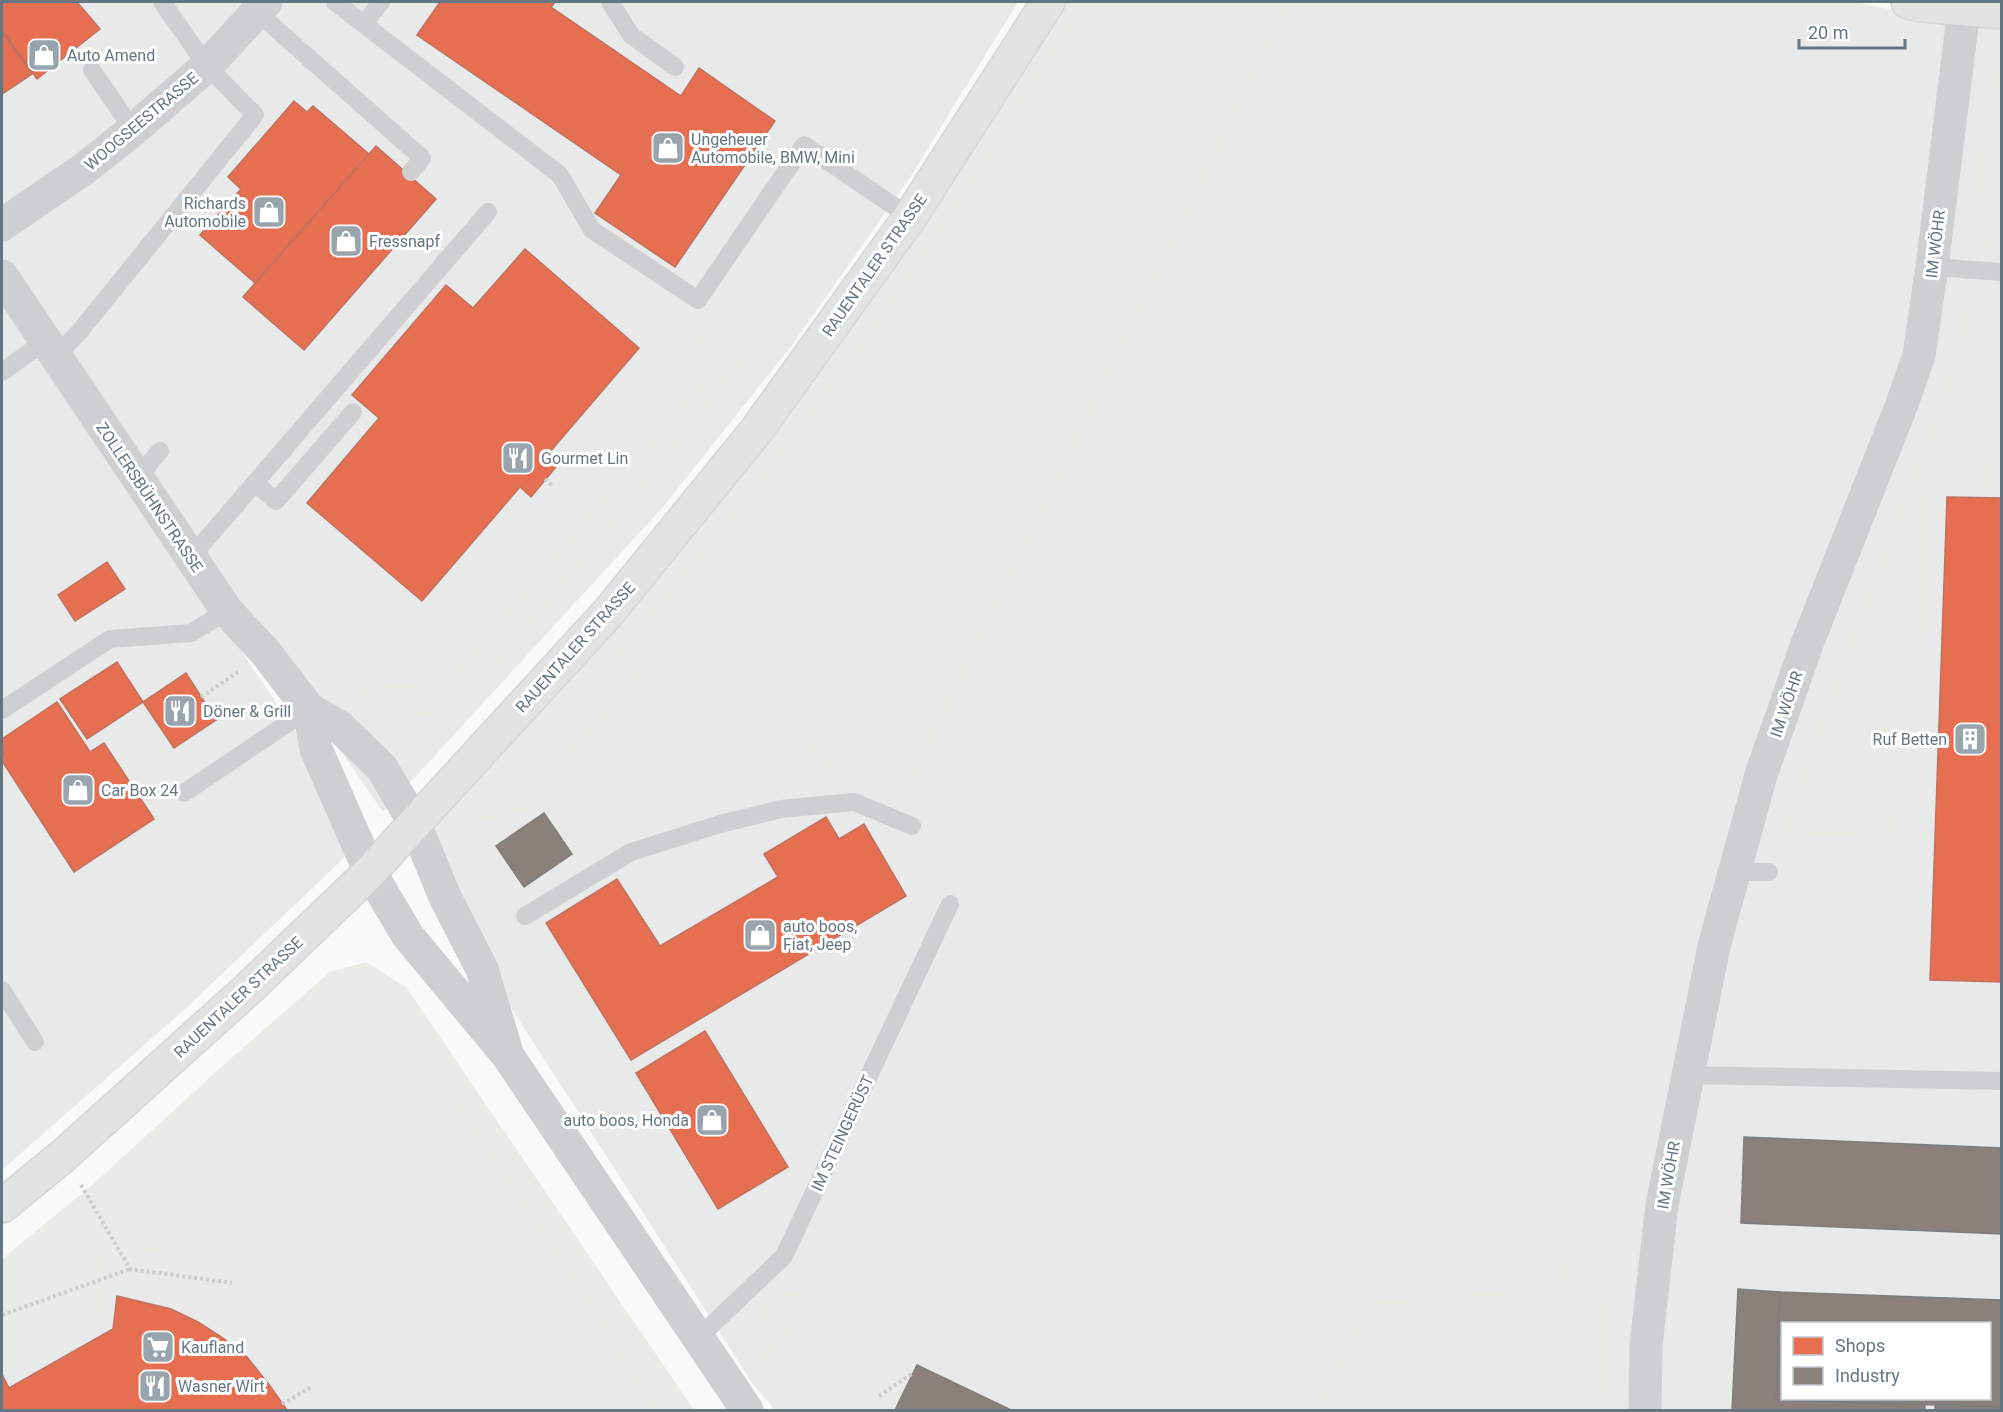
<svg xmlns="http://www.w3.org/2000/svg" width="2003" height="1412" font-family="Roboto,sans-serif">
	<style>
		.built { fill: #e8e9e9; fill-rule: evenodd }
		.green { fill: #e8ebe6 }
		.shops { fill: #e76f51; stroke: #c07160; stroke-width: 1.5 }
		.industry { fill: #8a817c; stroke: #7f7e7e; stroke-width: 1.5; fill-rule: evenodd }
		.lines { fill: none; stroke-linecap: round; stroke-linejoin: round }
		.secondary-casing { stroke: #d5d6d7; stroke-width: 36 }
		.path { stroke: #cbcccd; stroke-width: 4; stroke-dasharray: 3 3; stroke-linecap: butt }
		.lane { stroke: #cecfd0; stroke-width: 18 }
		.street { stroke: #cecfd0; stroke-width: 33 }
		.secondary { stroke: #e1e2e2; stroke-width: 33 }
		.labels { text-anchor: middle; stroke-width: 6; stroke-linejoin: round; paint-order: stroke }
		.poi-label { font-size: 16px; fill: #657683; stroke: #fff; text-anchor: start }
		.street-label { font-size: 16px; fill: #657683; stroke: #fff }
	</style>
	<rect width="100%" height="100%" fill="#f9f9f9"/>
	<path class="built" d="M2,2h248l-38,46 -132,108 -78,49z
		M280,2h738l-109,177 -117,166 -129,162 -280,305 -381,-552v-22z
		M1045,2h810l62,13 84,5v1390h-1226l-22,-26 -349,-543 276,-308zM1782,1324h208v74h-208z
		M2,294l364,543 -181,172 -183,161z
		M451,1098l202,312h-651v-50l5,9 98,-112 88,-9z"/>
	<path class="green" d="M1081,2h212l-389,802 -72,-34 -59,-51 -43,28 -189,61 -70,17c14,-21 21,-42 49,-46l13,11 105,-119 -22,-20 117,-141 137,-182z
		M2001,64v171l-16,16 -14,-1 -5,-7 19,-144 11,-29z
		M1980,291l11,4 10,10 1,39 -8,146 -62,-1 -9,194 -21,21 -3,136 -118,-7 27,-85 129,-344 18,-57 10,-50z
		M707,327l42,29 -124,158 -137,165 -25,24 -31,13 -29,2 -27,-11 -23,-21 12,-13 12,13 69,-6 263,-309 -23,-18z
		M366,962l40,25 288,423h-41l-202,-312 -258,150 -88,9 -1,57 -97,55 -5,-9v-101l89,-73 137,-125 102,-89z
		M1572,1232l45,3 -13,175h-290l52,-108 190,-15z
		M793,1290l24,10 -9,12 109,53 -1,1 -2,-1 -34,16 1,-16 4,-10 -81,-39 -42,52 -8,-29 6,-31 17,-16z"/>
	<path class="shops" d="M2,2h75l23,27 -63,50 -35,-49z
		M440,2h115l-4,5 130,89 18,-28 76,53 -100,146 -80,-54 26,-38 -204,-140z
		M2,32l30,42 -30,20z
		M294,101l13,11 6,-6 56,48 -114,129 -55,-48 41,-46 -13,-12z
		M376,146l60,53 -132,151 -61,-53z
		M525,249l114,99 -90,105 11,9 -29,35 -11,-10 -98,114 -115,-98 72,-85 -27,-23 94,-110 27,23z
		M1947,497l55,1v484l-72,-2z
		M107,562l18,27 -50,32 -17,-26z
		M117,662l26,40 -56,37 -27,-40z
		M186,673l30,47 -42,28 -31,-46z
		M57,702l33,50 14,-9 50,76 -80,53 -72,-111v-6l2,-2 -2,-3v-11z
		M826,817l13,22 25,-15 42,72 -275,164 -85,-137 71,-44 43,67 118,-69 -14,-23z
		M705,1031l83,136 -70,42 -82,-136z
		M117,1296l54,13 27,13 25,16 24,19 23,29 17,24h-285v-36l7,14 104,-59z"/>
	<path class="industry" d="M544,813l28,41 -48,33 -28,-41z
		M1744,1137l258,11v86l-261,-11z
		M1738,1289l42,3 -4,108 149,5v5h-193z
		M1780,1292l222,8v107l-226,-7zM1782,1324h208v74h-208z
		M917,1365l94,45h-116z
		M1935,1404l67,3v3h-67z"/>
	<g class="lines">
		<g class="secondary-casing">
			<path id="secondary" d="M1908,2l14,3 80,7
				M2,1206l62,-51 184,-166 122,-117 237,-258 149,-183 154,-214 138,-215"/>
		</g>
		<path class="path" d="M545,479l8,7
			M201,697l37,-25
			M81,1185l49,84 102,14
			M2,1315l128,-46
			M879,1396l34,-23
			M282,1404l31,-18"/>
		<path class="lane" d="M335,2l225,173 32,55 106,70 106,-155 106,72
			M610,2l21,33 44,32
			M257,12l165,146 -11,14
			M364,24l17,-22
			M92,70l41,60
			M1932,267l70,5
			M56,356l24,-25 175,-216 -48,-49 -45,-64
			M2,372l43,-31
			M137,477l23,-26
			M255,483l21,18 77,-89
			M191,557l297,-345
			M2,710l108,-71 81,-6 36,-22
			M184,793l125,-84
			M1734,872h35
			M525,916l106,-64 89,-28 61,-15 73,-7 58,24
			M2,990l33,52
			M1687,1075l315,6
			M699,1337l85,-81 166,-352"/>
		<path class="street" d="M2,225l83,-57 48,-38 74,-64 59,-64
			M2,276l225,335 39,42 43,56 31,18 42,41 33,56 30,73 37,72 26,87
			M309,709l7,40 54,123 38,64 100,120 239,354
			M1645,1410l1,-65 16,-140 52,-259 47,-171 46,-131 95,-240 17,-49 13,-88 32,-258"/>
		<use href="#secondary" class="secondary"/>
	</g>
	<defs>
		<g id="shop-square" transform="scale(1.725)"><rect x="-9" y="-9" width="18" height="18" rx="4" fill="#99a4ac" stroke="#fff"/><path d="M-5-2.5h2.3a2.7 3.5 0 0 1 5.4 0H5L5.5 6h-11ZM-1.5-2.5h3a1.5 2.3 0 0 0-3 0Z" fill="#fff"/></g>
		<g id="restaurant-square" transform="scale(1.725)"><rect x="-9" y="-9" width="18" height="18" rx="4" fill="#99a4ac" stroke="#fff"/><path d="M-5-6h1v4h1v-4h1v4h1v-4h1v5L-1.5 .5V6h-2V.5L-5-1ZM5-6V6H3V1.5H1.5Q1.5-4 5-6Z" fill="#fff"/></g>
		<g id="building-square" transform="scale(1.725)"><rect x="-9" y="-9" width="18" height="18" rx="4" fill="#99a4ac" stroke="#fff"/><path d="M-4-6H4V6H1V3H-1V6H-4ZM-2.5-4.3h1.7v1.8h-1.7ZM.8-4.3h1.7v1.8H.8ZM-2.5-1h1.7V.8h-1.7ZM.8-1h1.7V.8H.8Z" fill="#fff"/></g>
		<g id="supermarket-square" transform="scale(1.725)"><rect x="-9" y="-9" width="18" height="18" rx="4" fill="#99a4ac" stroke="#fff"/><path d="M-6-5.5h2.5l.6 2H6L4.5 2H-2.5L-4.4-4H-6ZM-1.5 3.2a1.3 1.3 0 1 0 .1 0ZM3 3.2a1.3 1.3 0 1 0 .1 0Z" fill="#fff"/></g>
	</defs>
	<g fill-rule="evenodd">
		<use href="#shop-square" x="44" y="55"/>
		<use href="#shop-square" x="668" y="148"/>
		<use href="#shop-square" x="269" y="212"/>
		<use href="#shop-square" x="346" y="241"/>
		<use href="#restaurant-square" x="518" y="458"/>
		<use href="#restaurant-square" x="180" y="711"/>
		<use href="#building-square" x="1970" y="739"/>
		<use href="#shop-square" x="78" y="790"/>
		<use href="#shop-square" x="760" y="935"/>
		<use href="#shop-square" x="712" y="1120"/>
		<use href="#supermarket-square" x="158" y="1347"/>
		<use href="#restaurant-square" x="155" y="1386"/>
	</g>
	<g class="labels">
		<g class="poi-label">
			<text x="67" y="61">Auto Amend</text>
			<text x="691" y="145">Ungeheuer<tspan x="691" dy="18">Automobile, BMW, Mini</tspan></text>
			<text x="246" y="209" text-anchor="end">Richards<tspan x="246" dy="18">Automobile</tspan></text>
			<text x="369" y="247">Fressnapf</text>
			<text x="541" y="464">Gourmet Lin</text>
			<text x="203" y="717">Döner &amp; Grill</text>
			<text x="1947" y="745" text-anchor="end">Ruf Betten</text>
			<text x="101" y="796">Car Box 24</text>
			<text x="783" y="932">auto boos,<tspan x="783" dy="18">Fiat, Jeep</tspan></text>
			<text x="689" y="1126" text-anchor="end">auto boos, Honda</text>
			<text x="181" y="1353">Kaufland</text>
			<text x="178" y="1392">Wasner Wirt</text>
		</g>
		<g class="street-label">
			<text transform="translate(141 121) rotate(-40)" y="6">WOOGSEESTRASSE</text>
			<text transform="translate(1935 244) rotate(-83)" y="6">IM WÖHR</text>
			<text transform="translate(874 265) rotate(-55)" y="6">RAUENTALER STRASSE</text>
			<text transform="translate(150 497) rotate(56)" y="6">ZOLLERSBÜHNSTRASSE</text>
			<text transform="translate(575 647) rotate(-48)" y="6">RAUENTALER STRASSE</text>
			<text transform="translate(1786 704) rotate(-71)" y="6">IM WÖHR</text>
			<text transform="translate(238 997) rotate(-43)" y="6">RAUENTALER STRASSE</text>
			<text transform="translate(842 1133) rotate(-65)" y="6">IM STEINGERÜST</text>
			<text transform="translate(1668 1175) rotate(-80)" y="6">IM WÖHR</text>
		</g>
	</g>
	<rect width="2003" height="1412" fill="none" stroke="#657683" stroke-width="6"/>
	<rect x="1781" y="1322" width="210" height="78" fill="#ffffff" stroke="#c1c8cd" stroke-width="1.5"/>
	<rect x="1793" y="1337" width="30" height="18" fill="#e76f51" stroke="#c1c8cd" stroke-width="1.5"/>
	<text x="1835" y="1352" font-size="18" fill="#657683">Shops</text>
	<rect x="1793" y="1367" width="30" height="18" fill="#8a817c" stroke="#c1c8cd" stroke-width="1.5"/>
	<text x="1835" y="1382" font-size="18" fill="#657683">Industry</text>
	<path d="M1799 39v9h106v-9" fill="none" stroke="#657683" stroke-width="3"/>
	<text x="1808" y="39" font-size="18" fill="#657683" stroke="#ffffff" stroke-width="4.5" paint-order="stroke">20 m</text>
</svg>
